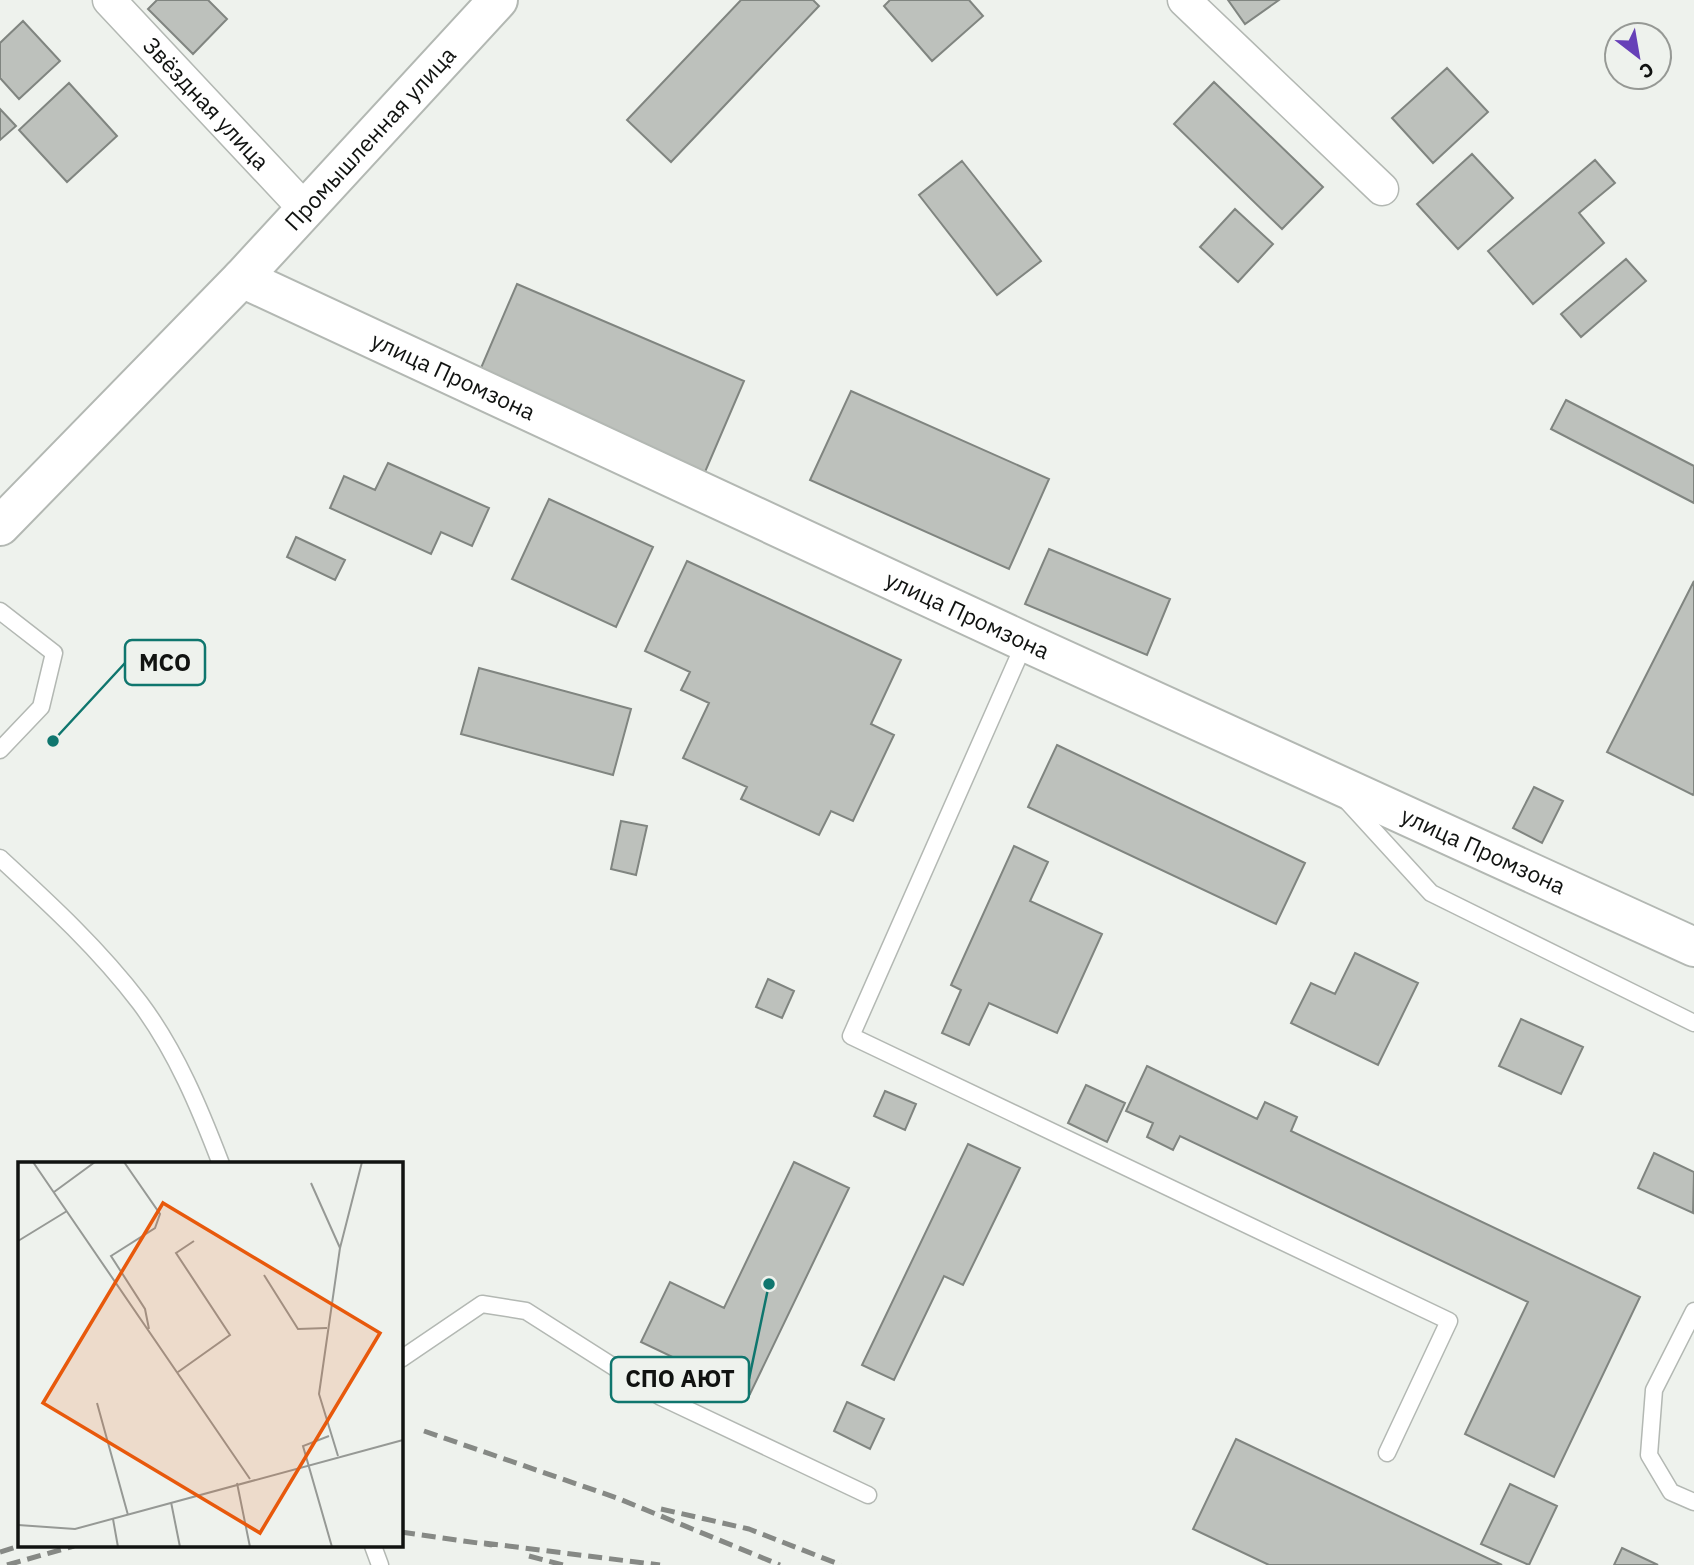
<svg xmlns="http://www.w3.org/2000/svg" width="1694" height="1565" font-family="'IBM Plex Sans',sans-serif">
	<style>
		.building { fill: #bdc1bc; stroke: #808580; stroke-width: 2 }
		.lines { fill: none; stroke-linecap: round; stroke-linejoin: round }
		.service-casing { stroke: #b3b8b3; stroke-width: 19 }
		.minor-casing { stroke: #b3b8b3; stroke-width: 35 }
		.secondary-casing { stroke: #b3b8b3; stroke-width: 42 }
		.service { stroke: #fff; stroke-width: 16 }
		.minor { stroke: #fff; stroke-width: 32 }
		.secondary { stroke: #fff; stroke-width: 38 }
		.rail { stroke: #868985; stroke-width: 5; stroke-dasharray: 14 7; stroke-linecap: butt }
		.labels { text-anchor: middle; stroke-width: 7; stroke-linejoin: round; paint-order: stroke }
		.street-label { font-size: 23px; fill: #111311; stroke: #eef2ed }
		.inset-road { fill: none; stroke: #969995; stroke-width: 2 }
		.view { fill: #e8590c; fill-opacity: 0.15; stroke: #e8590c; stroke-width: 3.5 }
		.inset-edge { fill: none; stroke: #111311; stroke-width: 3.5 }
		.leader { fill: none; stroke: #0f766e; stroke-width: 2.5 }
		.callout-dot { fill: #0f766e; stroke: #eef2ed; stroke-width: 2.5 }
		.callout { fill: #eef2ed; stroke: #0f766e; stroke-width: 2.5 }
		.callout-label { font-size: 24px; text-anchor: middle; font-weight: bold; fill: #111311 }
	</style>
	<rect width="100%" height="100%" fill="#eef2ed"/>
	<path class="building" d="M157,0h51l19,19 -34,35 -45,-45z
		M741,0h72l6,6 -148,156 -44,-42z
		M890,0h79l14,16 -51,45 -48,-55z
		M1228,0h51l-34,24z
		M23,21l37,40 -41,38 -19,-21v-35z
		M1447,68l41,44 -55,51 -41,-45z
		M1214,82l109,105 -41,42 -108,-105z
		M69,83l48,53 -50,46 -48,-52z
		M0,109l16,17 -16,14z
		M1472,154l41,44 -55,51 -41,-45z
		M1595,160l20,23 -36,30 25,30 -71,61 -45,-53z
		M962,161l79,100 -44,34 -78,-100z
		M1235,209l38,35 -35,38 -38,-35z
		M1626,259l20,22 -65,56 -20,-23z
		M517,284l227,97 -39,91 -227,-97z
		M851,391l198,88 -40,90 -199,-89z
		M1566,400l128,66v37l-143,-74z
		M388,463l101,45 -17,38 -31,-14 -10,22 -101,-46 14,-32 31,14z
		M549,499l104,48 -37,80 -104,-48z
		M296,537l49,23 -10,20 -48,-23z
		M1049,549l121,50 -23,56 -122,-51z
		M687,561l214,99 -30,64 23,11 -41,86 -22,-10 -12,24 -78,-36 6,-12 -64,-29 26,-55 -28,-13 9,-18 -45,-21z
		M1694,581v212l-1,2 -86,-43z
		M479,668l152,41 -18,66 -152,-41z
		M1057,745l248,118 -29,61 -248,-117z
		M1534,787l29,14 -21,42 -29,-15z
		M621,821l26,5 -11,49 -25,-6z
		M1014,846l34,16 -18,39 72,33 -45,99 -68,-30 -20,42 -27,-12 19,-43 -10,-5z
		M1355,953l63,30 -40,82 -87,-42 20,-40 24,11z
		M768,979l26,12 -12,27 -26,-11z
		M1521,1019l62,28 -22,47 -62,-28z
		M1147,1066l110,53 8,-17 32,15 -6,14 349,166 -86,180 -89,-43 63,-132 -348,-166 -7,14 -26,-13 6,-14 -27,-12z
		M1086,1085l39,18 -18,39 -39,-19z
		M885,1091l31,13 -11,26 -31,-14z
		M968,1144l52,24 -57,117 -19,-9 -50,104 -32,-15z
		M1654,1153l40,19 -1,41 -55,-25z
		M794,1162l55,26 -99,206 -109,-52 29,-60 54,26z
		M847,1402l37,17 -14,30 -36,-18z
		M1236,1439l266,126h-233l-76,-36z
		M1510,1484l47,22 -28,59 -48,-21z
		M1622,1548l36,17h-44z"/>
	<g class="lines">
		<g class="service-casing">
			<path id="service" d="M0,611l54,42 -13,54 -41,43
				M1025,642l-174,394 598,285 -62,132
				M1346,800l85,93 263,130
				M0,858c50,46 99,91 140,145 36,48 60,106 81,161
				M1694,1311l-40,79 -5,65 22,37 23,10
				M401,1359l81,-55 44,7 135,86 207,98
				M373,1546l7,19"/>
		</g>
		<g class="minor-casing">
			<g id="minor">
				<path id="s1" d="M109,0l195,208"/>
				<path d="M1184,0l198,189"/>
			</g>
		</g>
		<g class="secondary-casing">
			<g id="secondary">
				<path id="s2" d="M242,278l783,364 669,305"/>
				<path id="s3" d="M0,526l242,-248 256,-278"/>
			</g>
		</g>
		<use href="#service" class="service"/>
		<use href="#minor" class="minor"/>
		<use href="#secondary" class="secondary"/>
		<path class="rail" d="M424,1431l193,67 163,67
			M661,1509l88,20 92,36
			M401,1532l91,13
			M484,1543l176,22
			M0,1552l19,-6
			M529,1556l34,9
			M7,1565l67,-19"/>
	</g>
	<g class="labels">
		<g class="street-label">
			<text dy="8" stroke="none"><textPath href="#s1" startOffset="142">Звёздная улица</textPath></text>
			<text dy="8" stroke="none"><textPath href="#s3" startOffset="536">Промышленная улица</textPath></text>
			<text dy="8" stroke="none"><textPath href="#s2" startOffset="233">улица Промзона</textPath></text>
			<text dy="8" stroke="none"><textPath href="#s2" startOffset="800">улица Промзона</textPath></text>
			<text dy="8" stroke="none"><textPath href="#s2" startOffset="1367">улица Промзона</textPath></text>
		</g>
	</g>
	<g transform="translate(18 1162)">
		<rect width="385" height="385" fill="#eef2ed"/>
		<path class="inset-road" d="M15,0l217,317M106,0l36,52 -5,14 -44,28 34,53 4,20M293,21l29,65 -21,146 19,62M36,30l41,-30M0,79l49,-30M322,86l22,-86M246,113l34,54 29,-1M160,210l52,-37 -54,-82 18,-12M79,241l31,112M311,274l-26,10 29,101M219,321l13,64M153,340l9,45M95,357l5,28M0,363l57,4 328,-89"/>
		<path class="view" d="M145,41l217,130 -120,200 -217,-130z"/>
		<rect width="385" height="385" class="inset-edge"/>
	</g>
	<path class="leader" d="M53 741L125 663M769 1284L749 1379"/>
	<g class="callout-dot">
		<circle cx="53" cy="741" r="7"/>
		<circle cx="769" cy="1284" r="7"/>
	</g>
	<g class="callout">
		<rect x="125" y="640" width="80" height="45" rx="7"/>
		<rect x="611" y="1357" width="138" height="45" rx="7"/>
	</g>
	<g class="callout-label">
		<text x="165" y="671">МСО</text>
		<text x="680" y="1387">СПО АЮТ</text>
	</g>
	<g transform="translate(1638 56) rotate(149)"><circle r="33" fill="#eef2ed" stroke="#969995" stroke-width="2"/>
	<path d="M0-5L12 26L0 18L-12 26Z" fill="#6740b8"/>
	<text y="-10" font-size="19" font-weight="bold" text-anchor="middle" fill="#111311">С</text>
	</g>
</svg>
